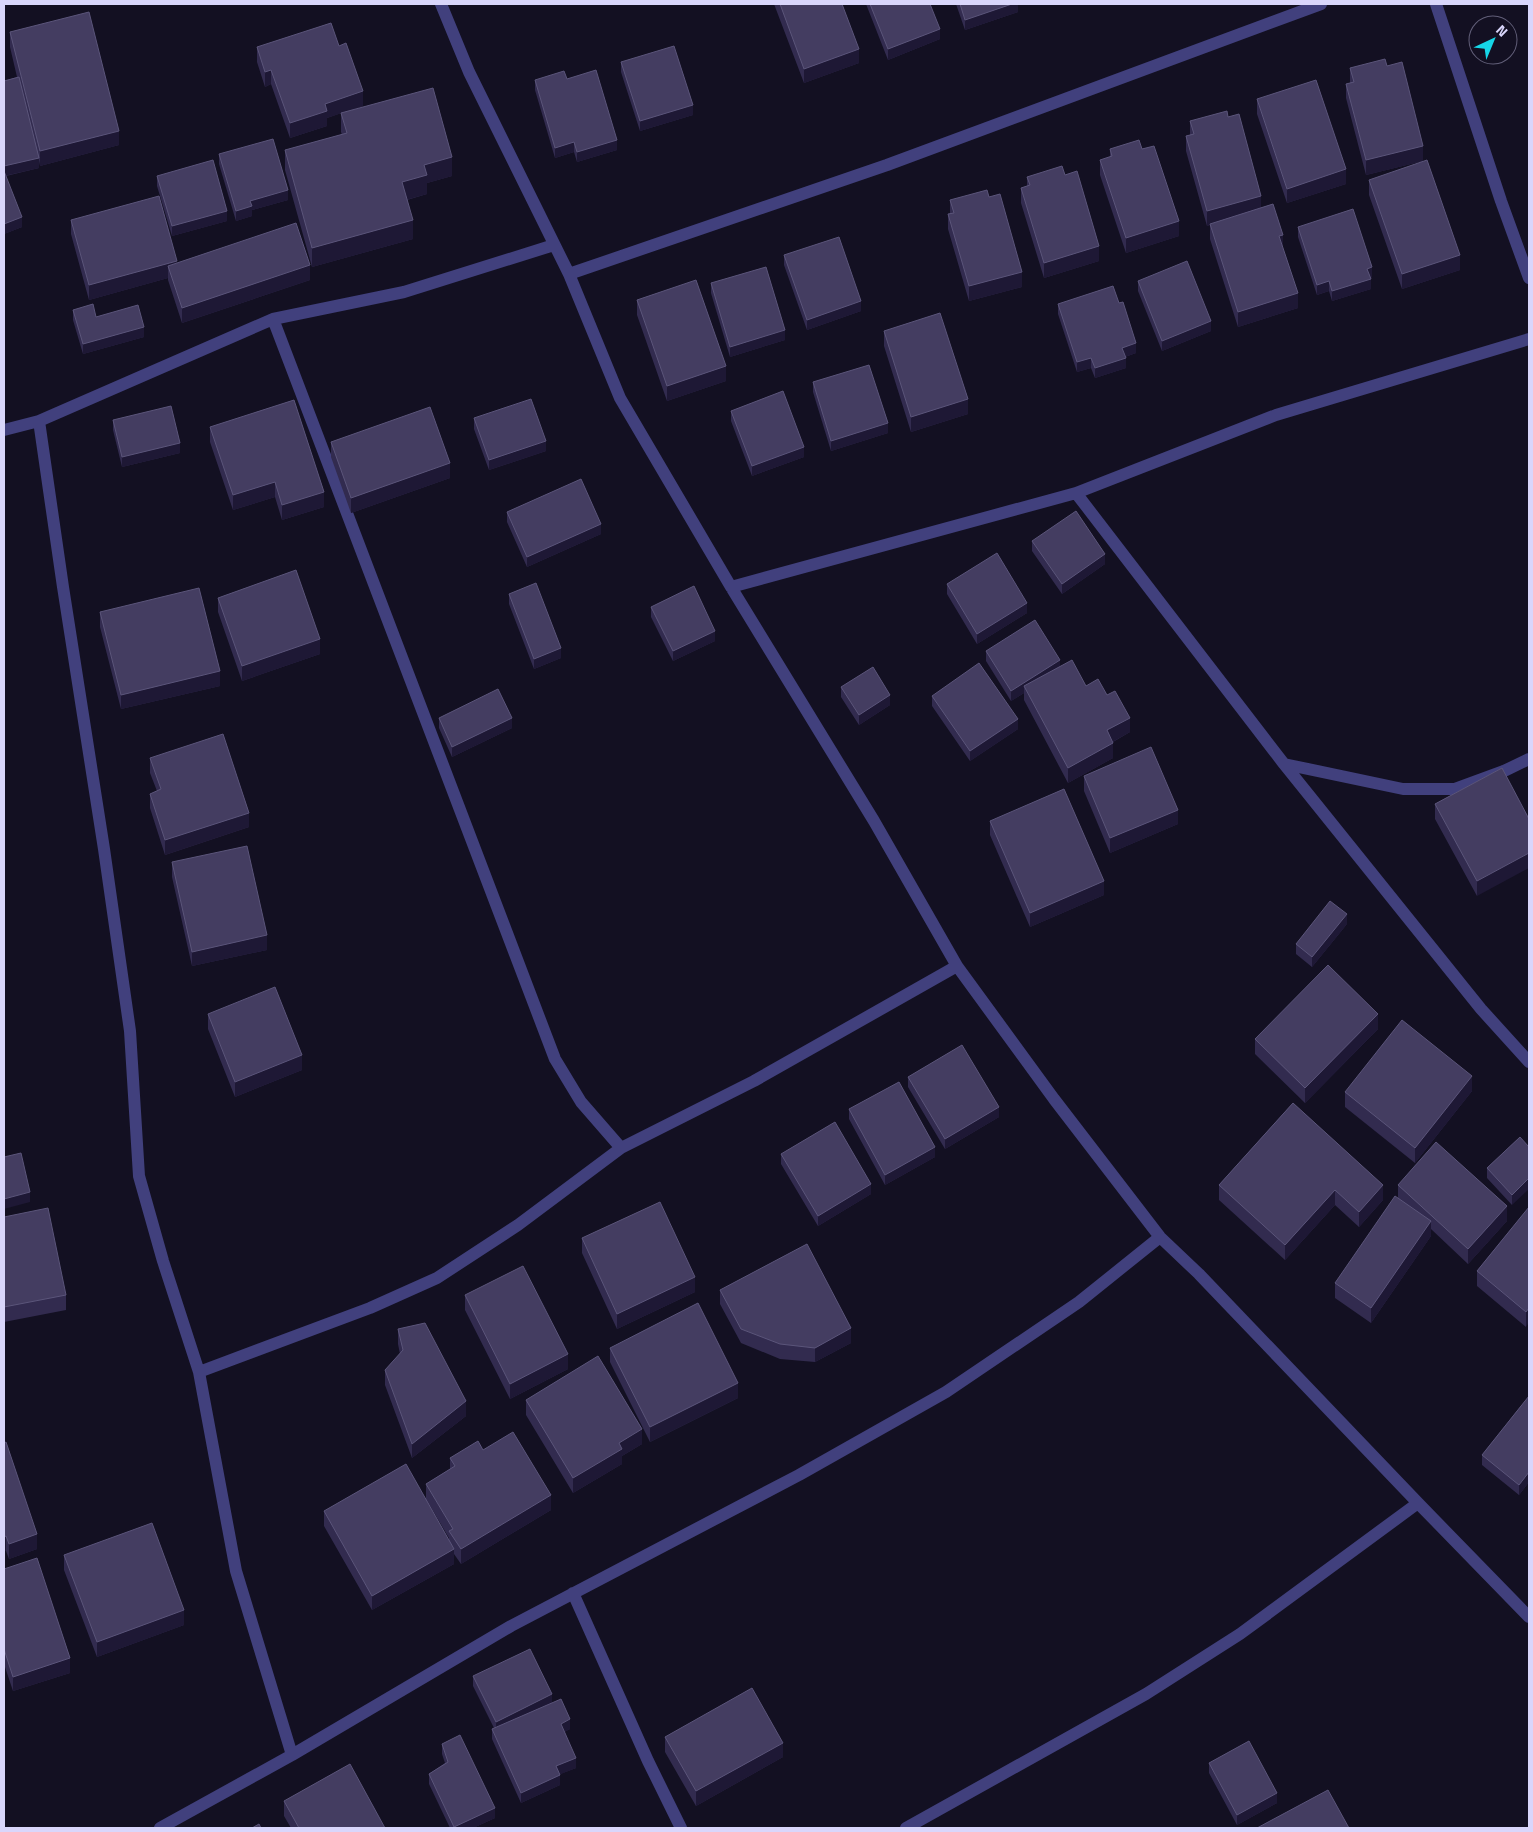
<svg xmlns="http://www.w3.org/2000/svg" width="1533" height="1832" font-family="'Titillium Web',sans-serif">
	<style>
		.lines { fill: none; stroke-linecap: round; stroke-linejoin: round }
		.street { stroke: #41407d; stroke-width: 12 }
		.wall { fill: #322b4f; fill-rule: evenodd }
		.shaded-wall { fill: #1e1835 }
		.building { fill: #443d61; stroke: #5b557a }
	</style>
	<rect width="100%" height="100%" fill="#131022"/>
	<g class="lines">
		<path class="street" d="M441,4l28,68 100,202 51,124 111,189 143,234 83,145 97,133 106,138 39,37 219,229 111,114
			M1436,4l65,197 28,77
			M569,274l318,-109 434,-161
			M273,319l282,740 26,43 40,46
			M39,421l24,166 41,262 26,182 9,145 24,85 36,111 37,199 56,184
			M4,430l35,-9 234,-102 131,-27 150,-47
			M1076,493l208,271 197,245 48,53
			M731,587l345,-94 200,-78 253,-76
			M1284,764l119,25h52l49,-18 25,-12
			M199,1372l171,-64 67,-30 81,-53 103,-77 133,-67 203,-115
			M573,1593l75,168 33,67
			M160,1828l132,-73 219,-129 288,-151 147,-83 133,-90 81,-65
			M906,1828l240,-134 94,-60 178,-131"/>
	</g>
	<path class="wall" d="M774,4h68l17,59 -55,20z
		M866,4h64l10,35 -52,21z
		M956,4h62v8l-53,18z
		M10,32l109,113 -79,21 -1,-6v8l-33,8 16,51 -18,7v-153l13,-4 -7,-30z
		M339,46l24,60 -15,5 104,65 -25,7v11l-20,6 6,39 -101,28 -27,-97v-20l57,-15 -1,-3v-19l-14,5v8l-37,12 -19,-54 -6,3 -8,-25v-15z
		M621,62l72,53 -53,16 -19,-59z
		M1387,66l36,95 -57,14 -20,-77v-14l4,-1v-15z
		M567,79l50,71 -40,12 -3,-10 -19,6 -20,-68v-10z
		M1257,99l89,85 -59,19 -30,-89z
		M1228,117l33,90 22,41 15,60 -60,19 -28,-88v-14l-3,1 -21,-75v-15l4,-1v-14z
		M1110,149h32l37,87 -53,17 -26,-78v-15l10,-3z
		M219,154l69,46 -36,10v6l-16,5 -17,-57z
		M1065,175l34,86 -55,17 -23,-75v-15l6,-2v-9z
		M157,176l70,45 -55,15 -15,-50z
		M1369,180l91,90 -58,19 -33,-94z
		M989,197l33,90 -53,14 -21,-72v-15h2v-14z
		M71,220l106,43 133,17 -128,43 -14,-43v-2l-79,22 -18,-66z
		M1298,227l74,50 -2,1 1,11 -39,12 -3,-10 -12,4 -19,-58z
		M784,255l77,56 -54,19 -23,-65z
		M1138,281l73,50 -49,20 -24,-60z
		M711,283l74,57 -55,17 -19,-64z
		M637,300l89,81 -59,20 -30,-86z
		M1058,304l78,49 -11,4 1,11 -31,10 -4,-10 -14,4 -19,-58z
		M73,310l23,7 48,20 -61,17 -10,-34z
		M884,331l84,83 -57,18 -27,-86z
		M813,382l75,51 -57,18 -18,-59z
		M731,411l73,46 -52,19 -21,-55z
		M474,418l72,33 -57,19 -15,-41z
		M113,420l67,33 -58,14 -9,-37z
		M210,427l114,80 -42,13 -7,-23 -42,13 -23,-68z
		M331,442l119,36 -99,35 -20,-56z
		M507,512l94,22 -74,33 -20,-45z
		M1032,541l73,23 -43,30 -30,-43z
		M947,584l80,29 -50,31 -30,-50z
		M509,594l52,64 -27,11 -25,-65z
		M218,598l102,56 -78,27 -24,-69z
		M651,607l64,34 -42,20 -22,-44z
		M100,612l120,74 -99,23 -21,-82z
		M986,651l74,15 26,20 21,9 23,37 -17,10v16l-45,25 -44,-83v-7l-13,8 -25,-40z
		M841,687l49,18 -31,20 -18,-28z
		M932,696l86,33 -48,32 -38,-55z
		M439,718l73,10 -60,29 -13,-29z
		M150,758l99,69 -84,28 -15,-47v-14l7,-3 -7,-18z
		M1502,768l-25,128 -42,-77v-15z
		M1084,776l94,48 -68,29 -26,-62z
		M990,821l114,74 -74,32 -40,-92z
		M172,862l95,88 -75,16 -20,-89z
		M1347,924l-35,43 -16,-13v-10z
		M208,1014l94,56 -67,27 -27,-68z
		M1378,1029l-73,74 -50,-49v-15z
		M908,1077l91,40 -54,32 -37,-62z
		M1472,1091l-57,72 -70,-56v-15z
		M1293,1103l90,97 -24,27 -24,-22 -50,55 -66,-60v-15z
		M849,1109l86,48 -50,28 -36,-66z
		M1520,1137l-8,68 -25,-27v-10z
		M781,1154l90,40 -53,32 -37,-62z
		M1398,1185l109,36 -39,43 -37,-35v7l-60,87 -36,-25v-15l63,-84z
		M1529,1207l-3,120 -49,-41v-15z
		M4,1217l62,78v15l-62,12z
		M582,1238l113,54 -78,37 -35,-76z
		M720,1290l131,53 -36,19 -35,-3 -39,-16 -21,-39z
		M465,1295l103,74 -58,30 -45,-89z
		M398,1329l68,87 -54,42 -27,-73v-15l15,-16 -2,-10z
		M610,1348l128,50 -88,44 -40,-80z
		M1529,1396v86l-10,13 -37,-30v-10z
		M526,1400l116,44 -20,12v8l-49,29 -47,-78z
		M4,1443l33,106 -28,10 -3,-8z
		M483,1450l68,60 -90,54 -7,-10v10l-82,46 -48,-84v-15l102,-12v-15l24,-15v-11zM426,1499l23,39v3z
		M64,1555l120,70 -87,32 -33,-87z
		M4,1569l66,104 -57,18 -9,-27z
		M473,1676l79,27 18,26 -6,3 12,36 -16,6v11l-39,18 -29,-64v-10l2,-1 -21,-42z
		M665,1737l118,20 -87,49 -31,-54z
		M442,1744l53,74 -22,10h-23l-21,-44v-10l16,-11 -3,-9z
		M1209,1763l68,40 -40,22 -28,-52z
		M284,1801l101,27h-94l-7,-12z"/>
	<path class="shaded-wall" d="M1012,4h6v8l-53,18v-10z
		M940,29v10l-52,21v-11z
		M859,49v14l-55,20v-14z
		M271,70v14l-6,3v-15z
		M363,91v15l-36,12v8l-37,12v-15l35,-19z
		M693,105v10l-53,16v-10z
		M119,131v14l-79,21v-15z
		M617,140v10l-40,12v-10z
		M574,142v10l-19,6v-10z
		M1423,146v15l-57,14v-15z
		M452,157v19l-25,7v11l-25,7v-19l22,-17z
		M39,158v10l-35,8v-10z
		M1346,169v15l-59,19v-14z
		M288,190v10l-36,10v6l-16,5v-10l14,-10z
		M1261,196v15l-54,15v-15z
		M227,211v10l-55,15v-10z
		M22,217v10l-18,7v-10z
		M413,220v19l-101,28v-19z
		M1179,221v15l-53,17v-15z
		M1283,235v15l-4,-14z
		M1099,246v15l-55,17v-15z
		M1460,255v15l-58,19v-15z
		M177,261v15l-9,-10v12l-79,22v-15z
		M310,265v15l-128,43v-15z
		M1372,267v10l-5,2v-10z
		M1022,272v15l-53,14v-15z
		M1371,279v10l-39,12v-10z
		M1329,281v10l-12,4v-10z
		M1298,293v15l-60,19v-15z
		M861,301v10l-54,19v-10z
		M1211,321v10l-49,20v-10z
		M144,327v10l-61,17v-10z
		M785,330v10l-55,17v-10z
		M1136,343v10l-14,5v-10z
		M1091,358v10l-14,4v-10z
		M1126,358v10l-31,10v-10z
		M726,366v15l-59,20v-15z
		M968,399v15l-57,18v-15z
		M888,423v10l-57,18v-10z
		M546,441v10l-57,19v-10z
		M180,443v10l-58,14v-10z
		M804,447v10l-52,19v-10z
		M450,463v15l-99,35v-15z
		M275,482v15l-42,13v-15z
		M324,492v15l-42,13v-15z
		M601,524v10l-74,33v-10z
		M1105,554v10l-43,30v-10z
		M1027,603v10l-50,31v-10z
		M715,631v10l-42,20v-10z
		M320,639v15l-78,27v-15z
		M561,648v10l-27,11v-10z
		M1060,660v10l-36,16v7l-13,8v-10z
		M220,671v15l-99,23v-14z
		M890,695v10l-31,20v-10z
		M512,718v10l-60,29v-10z
		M1130,718v14l-23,13v-15z
		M1018,719v10l-48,32v-10z
		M1113,743v15l-45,25v-15z
		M1178,810v14l-68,29v-15z
		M249,813v14l-84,28v-15z
		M1529,853v15l-52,28v-15z
		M1104,881v14l-74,32v-14z
		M1347,914v10l-35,43v-10z
		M267,935v15l-75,16v-14z
		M1378,1014v15l-73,74v-15z
		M302,1055v15l-67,27v-15z
		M1472,1076v15l-57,72v-15z
		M999,1107v10l-54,32v-10z
		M935,1147v10l-50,28v-10z
		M1529,1178v11l-17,16v-10z
		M871,1184v10l-53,32v-10z
		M1383,1185v15l-24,27v-15z
		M1335,1190v15l-50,55v-15z
		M30,1192v10l-26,7v-10z
		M1507,1206v15l-39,43v-15z
		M1431,1221v15l-60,87v-15z
		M695,1277v15l-78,37v-15z
		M1529,1308v14l-3,5v-15z
		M851,1328v15l-36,19v-14z
		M568,1354v15l-58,30v-15z
		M738,1383v15l-88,44v-15z
		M466,1401v15l-54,42v-14z
		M642,1429v15l-20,12v8l-49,29v-15l46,-35z
		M1529,1472v10l-10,13v-10z
		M551,1495v15l-90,54v-15z
		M37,1534v15l-28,10v-15z
		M6,1536v15h-2v-14z
		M454,1549v15l-82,46v-14z
		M184,1610v15l-87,32v-15z
		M70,1658v15l-57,18v-14z
		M552,1694v11l-56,27v-10z
		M570,1719v10l-9,5v-10z
		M783,1743v14l-87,49v-15z
		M576,1758v10l-20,8v-10z
		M560,1775v10l-39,18v-10z
		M1277,1793v10l-40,22v-10z
		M495,1808v10l-22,10h-19v-1z"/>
	<path class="building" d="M780,4h62l17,45 -55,20z
		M870,4h60l10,25 -52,20z
		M960,4h52l-47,16z
		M89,12l30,119 -79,20 -30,-119z
		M331,23l8,23 7,-3 17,48 -38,13 2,7 -37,12 -19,-53 -6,2 -8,-25z
		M674,46l19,59 -53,16 -19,-59z
		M1385,59l2,7 15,-4 21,84 -57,14 -20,-76 8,-2 -4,-14z
		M596,70l21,70 -40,12 -3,-10 -19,6 -20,-68 29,-9 3,8z
		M19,77l20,81 -35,8v-85z
		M1316,80l30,89 -59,20 -30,-90z
		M433,88l19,69 -28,8 3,10 -25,7 11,38 -101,28 -27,-98 62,-17 -6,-20z
		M1227,111l1,6 11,-3 22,82 -54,15 -21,-75 8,-2 -4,-13z
		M273,139l15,51 -38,11 2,5 -16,5 -17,-57z
		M1139,140l3,9 12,-3 25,75 -53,17 -26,-78 12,-4 -2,-7z
		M213,160l14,51 -55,15 -15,-50z
		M1427,160l33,95 -58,19 -33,-94z
		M1062,166l3,9 12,-4 22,75 -55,17 -23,-75 9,-3 -3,-8z
		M4,171l18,46 -18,7z
		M987,190l2,7 11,-3 22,78 -53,14 -21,-72 6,-1 -4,-13z
		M159,196l18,65 -88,24 -18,-65z
		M1273,204l10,31 -4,1 19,57 -60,19 -28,-88z
		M1353,209l19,58 -5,2 4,10 -39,12 -3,-10 -12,4 -19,-58z
		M296,223l14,42 -128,43 -14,-42z
		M839,237l22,64 -54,19 -23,-65z
		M1187,261l24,60 -49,20 -24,-60z
		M766,267l19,63 -55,17 -19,-64z
		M696,280l30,86 -59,20 -30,-86z
		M1113,286l6,17 4,-1 13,41 -14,5 4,10 -31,10 -4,-10 -14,4 -19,-58z
		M93,304l3,13 42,-12 6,22 -61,17 -10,-34z
		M940,313l28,86 -57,18 -27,-86z
		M869,365l19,58 -57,18 -18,-59z
		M783,391l21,56 -52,19 -21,-55z
		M531,399l15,42 -57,19 -15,-42z
		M294,400l30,92 -42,13 -7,-23 -42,13 -23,-68z
		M171,406l9,37 -58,14 -9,-37z
		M430,407l20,56 -99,35 -20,-56z
		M581,479l20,45 -74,33 -20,-45z
		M1076,511l29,43 -43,30 -30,-43z
		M997,553l30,50 -50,31 -30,-50z
		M296,570l24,69 -78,27 -24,-68z
		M536,583l25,65 -27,11 -25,-65z
		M694,586l21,45 -42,20 -22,-44z
		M199,588l21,83 -99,24 -21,-83z
		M1035,620l25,40 -49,31 -25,-40z
		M1072,660l14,26 12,-7 9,16 8,-4 15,27 -23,12 6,13 -45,25 -44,-82z
		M979,663l39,56 -48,32 -38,-55z
		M873,667l17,28 -31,20 -18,-28z
		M498,689l14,29 -60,29 -13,-29z
		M223,734l26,79 -84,27 -15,-46 11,-5 -11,-31z
		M1151,747l27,63 -68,28 -26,-62z
		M1502,768l27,51v34l-52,28 -42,-77z
		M1064,789l40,92 -74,32 -40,-92z
		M247,846l20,89 -75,17 -20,-90z
		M1330,901l17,13 -35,43 -16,-13z
		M1328,965l50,49 -73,74 -50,-49z
		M275,987l27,68 -67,27 -27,-68z
		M1402,1020l70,56 -57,72 -70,-56z
		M962,1045l37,62 -54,32 -37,-62z
		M899,1082l36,65 -50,28 -36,-66z
		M1293,1103l90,82 -24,27 -24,-22 -50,55 -66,-60z
		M835,1122l36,62 -53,32 -37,-62z
		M1520,1137l9,10v31l-17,17 -25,-27z
		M1436,1142l71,64 -39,43 -70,-64z
		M21,1153l9,39 -26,7v-42z
		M1395,1196l36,25 -60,87 -36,-25z
		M660,1202l35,75 -78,37 -35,-76z
		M1529,1207v101l-3,4 -49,-41z
		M48,1208l18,87 -62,12v-90z
		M807,1244l44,84 -36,20 -35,-4 -39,-15 -21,-39z
		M523,1266l45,88 -58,30 -45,-89z
		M698,1303l40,80 -88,44 -40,-79z
		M425,1323l41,78 -54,43 -27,-74 18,-20 -5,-21z
		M598,1356l44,73 -23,14 3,6 -49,29 -47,-78z
		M1529,1396v76l-10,13 -37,-30z
		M513,1432l38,63 -90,54 -12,-18 4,-2 -27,-45 29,-18 -5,-8 28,-17 5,9z
		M6,1442l31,92 -28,10 -3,-8 -2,1v-94z
		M406,1464l48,85 -82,47 -48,-85z
		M152,1523l32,87 -87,32 -33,-87z
		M37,1558l33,100 -57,19 -9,-28v-80z
		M530,1649l22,45 -56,28 -23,-46z
		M752,1688l31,55 -87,48 -31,-54z
		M561,1699l9,20 -9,5 15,34 -20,8 4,9 -39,18 -29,-64z
		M460,1735l35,73 -41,19 -25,-53 19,-12 -6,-18z
		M1249,1741l28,52 -40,22 -28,-52z
		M350,1764l35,64h-86l-15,-27z
		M1328,1790l21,38h-92z
		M259,1824l2,4h-9z"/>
	<rect width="1533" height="1832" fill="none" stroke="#d9d6fb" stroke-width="10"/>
	<g transform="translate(1493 40) rotate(44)"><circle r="24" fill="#131022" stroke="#625f79"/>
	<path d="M0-4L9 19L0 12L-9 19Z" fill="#16d6e7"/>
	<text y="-8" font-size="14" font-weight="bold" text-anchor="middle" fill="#d9d6fb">N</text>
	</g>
</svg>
